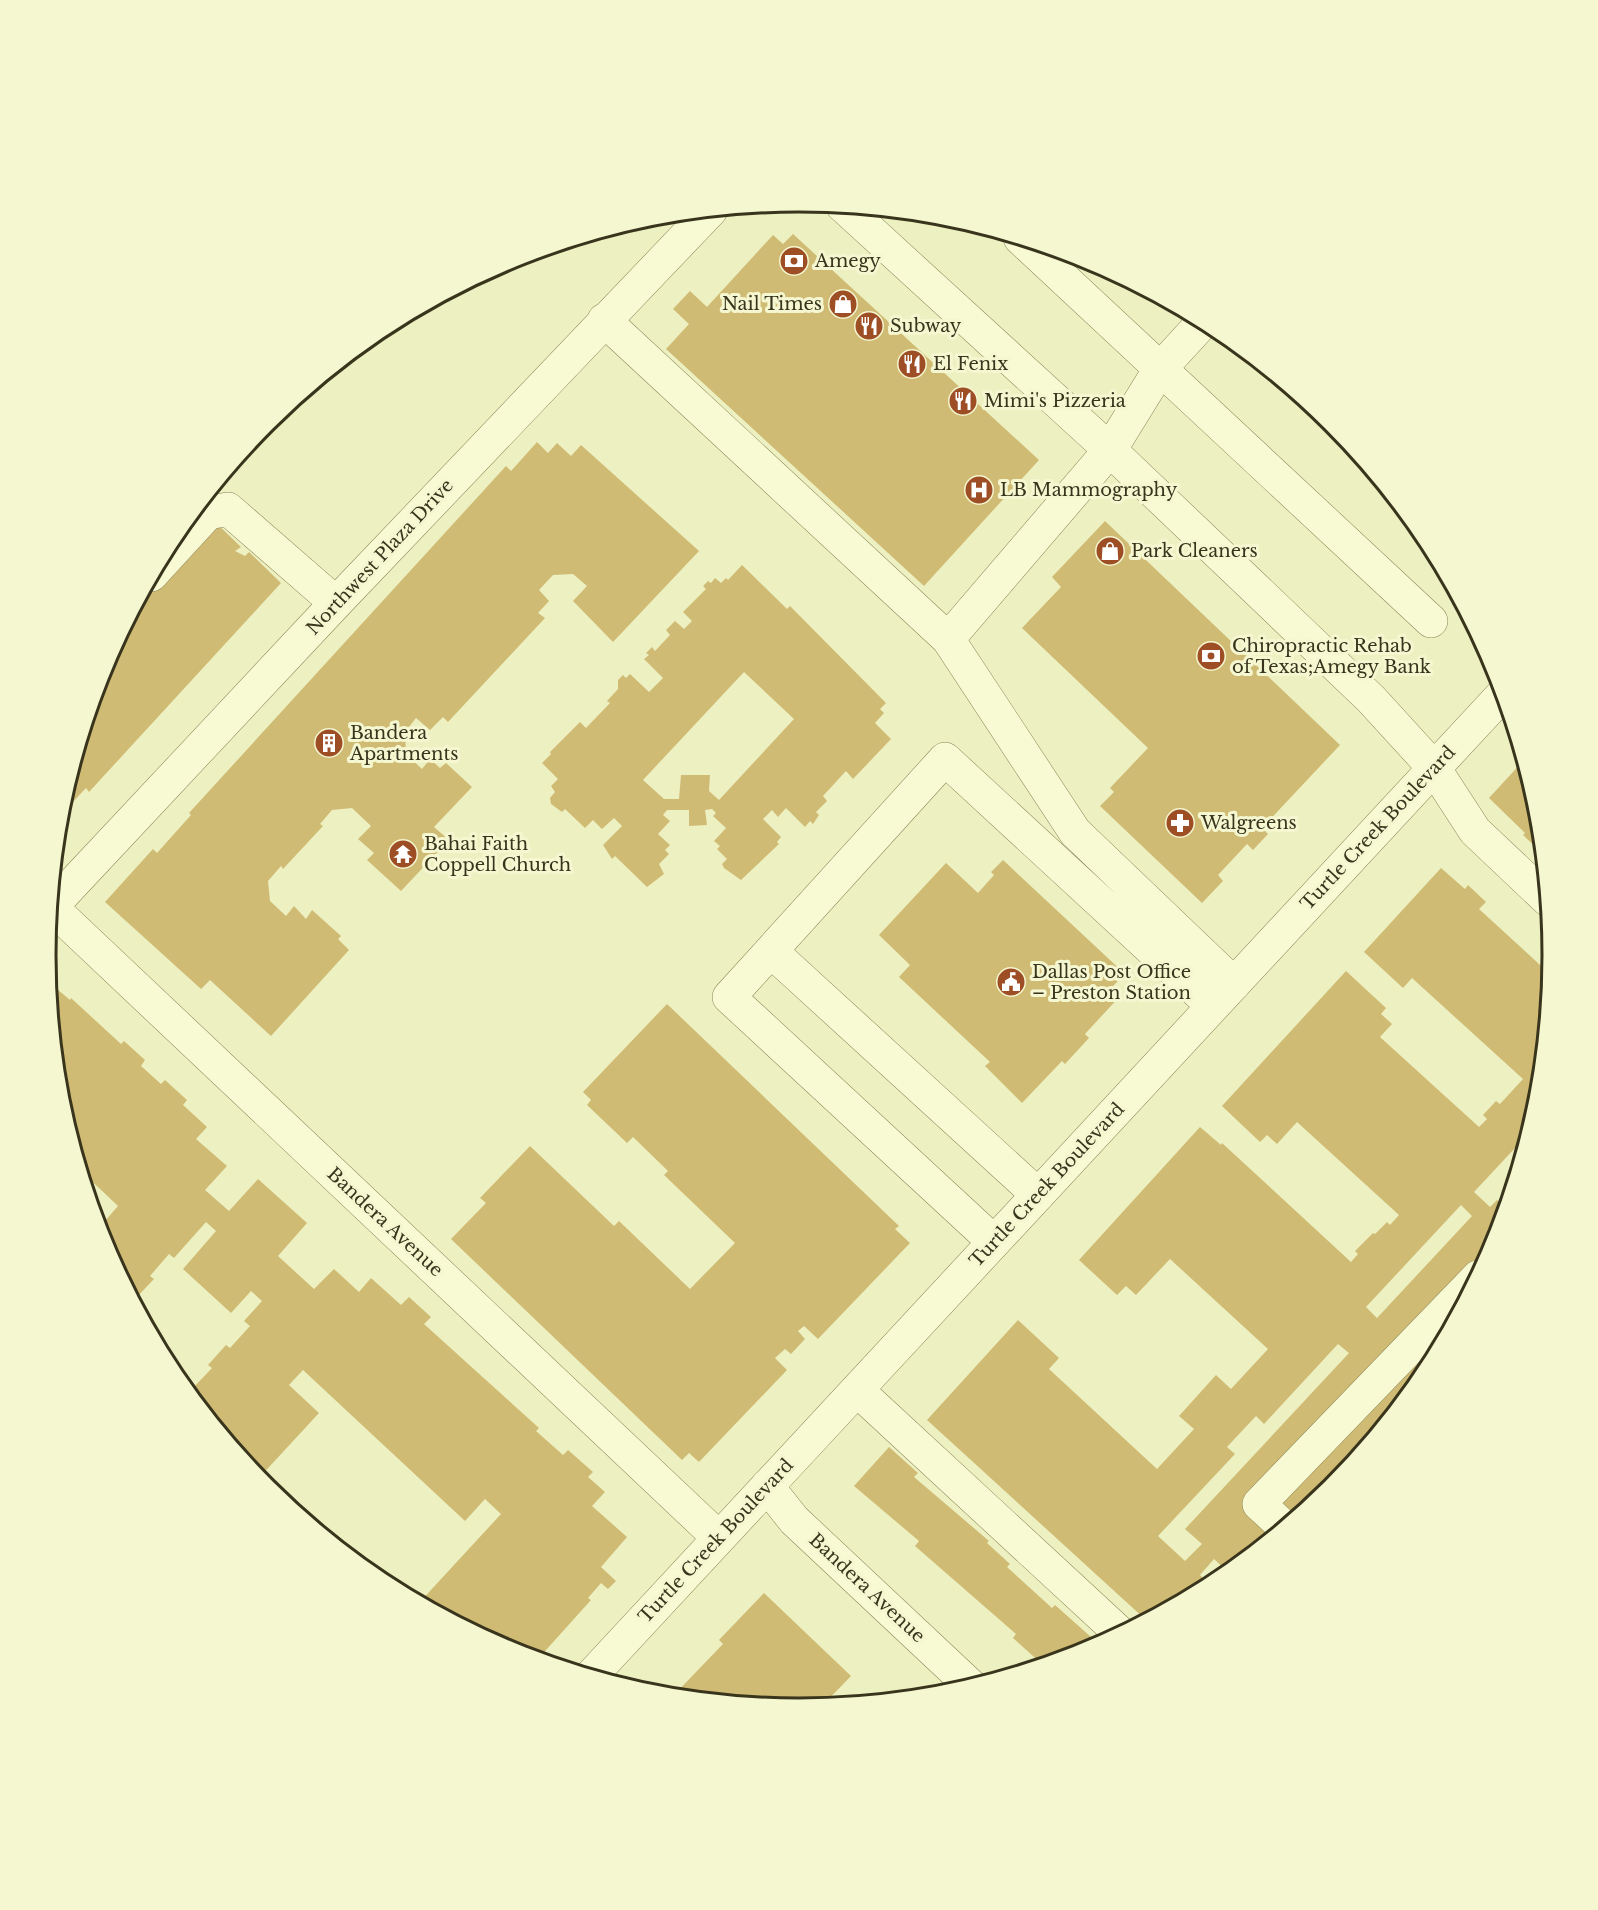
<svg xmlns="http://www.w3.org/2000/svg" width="1598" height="1910" font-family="'Libre Baskerville',serif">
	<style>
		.building { fill: #d0bb74; fill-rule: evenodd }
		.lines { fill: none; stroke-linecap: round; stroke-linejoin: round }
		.minor-casing { stroke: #8b8557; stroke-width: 34 }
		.minor { stroke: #f8fad4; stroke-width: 33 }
		.labels { text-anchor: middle; stroke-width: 6; stroke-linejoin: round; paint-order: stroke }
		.poi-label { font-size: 18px; fill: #39351d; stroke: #f5f7d1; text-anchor: start }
		.street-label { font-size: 18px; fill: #39351d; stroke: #f5f7d1 }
		.rim { fill: none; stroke: #39351d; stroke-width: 3 }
	</style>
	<rect width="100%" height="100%" fill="#edf0c1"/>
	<path class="building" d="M793,234l246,226 -115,126 -258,-237 23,-25 -16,-15 17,-18 17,16 66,-72 10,9z
		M537,442l11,11 9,-10 14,13 10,-11 118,106 -86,91 -40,-41 14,-15 -14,-12 -20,1 -14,15 10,11 -11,12 7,5 -97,104 -5,-5 -13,13 -14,-12 -11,14 1,22 16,15 8,-10 10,9 6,-5 26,24 -38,40 15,13 -48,51 -34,-31 7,-7 -16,-14 13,-13 -19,-18 -20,2 -12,14 3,2 -40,43 -2,-3 -13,15 2,20 16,15 8,-10 12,13 6,-9 29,26 -3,3 11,11 -78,86 -61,-56 -9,9 -96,-87 48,-53 4,4 34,-38 -2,-2 317,-347 5,5z
		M211,518l30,29 -6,4 10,5 4,-4 32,31 -192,209 -3,-4 -28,30 2,-10 43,-142 38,-71z
		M1105,521l235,224 -78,83 6,6 -15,16 -6,-6 -29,31 5,6 -21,22 -102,-97 14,-14 -4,-4 38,-40 -126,-120 39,-41 -9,-10z
		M742,565l45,44 3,-3 96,97 -6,6 4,4 -9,10 16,16 -38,40 -7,-8 -23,25 4,5 -11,11 3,3 -6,9 -3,-3 -5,6 -19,-19 -8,9 -6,-7 -9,9 18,18 -4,5 2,2 -38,36 -17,-12 -2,-4 5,-5 -10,-10 3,-3 -6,-5 12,-13 -13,-12 3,-3 -4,-4 -7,1 2,15 -18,1v-16h-22l-4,5 7,6 -12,13 12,11 -5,5 4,4 -10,10 5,10 -17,13 -32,-31 -3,3 -9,-14 19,-19 -8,-8 -12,11 -9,-9 -8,8 -20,-19 -3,3 -11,-8 -1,-6 5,-6 -4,-6 7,-7 -16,-16 9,-9 -1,-2 30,-30 6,6 24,-25 -3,-2 11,-12v-9l5,-5 3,3 4,-4 19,18 14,-14 -19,-19 5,-4 -3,-2 6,-6 3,4 15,-16 -4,-5 9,-9 9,8 8,-8 -9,-9 23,-23 -3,-3 5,-5 3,2 4,-5 6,5 5,-5 2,2zM744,672l50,47 -75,81 -10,-9 1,-16h-29l-2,24h-15l-21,-19z
		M1524,760l15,48 4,46 -20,-19 2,-2 -36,-35z
		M1003,860l122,114 -13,13 9,8 -36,39 4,4 -24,26 -3,-3 -40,42 -37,-37 5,-4 -91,-85 11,-12 -31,-30 67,-72 32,30 16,-18 -3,-3z
		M1441,868l24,21 3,-4 18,17 -7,7 72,66 -13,127 -8,30 -56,60 16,15 7,-7 9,9 -11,35 -69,130 -94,114 -103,85 -15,-14 -14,16 11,11 -65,34 -219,-200 91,-100 41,38 -10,11 108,100 37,-40 -15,-13 37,-41 15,14 37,-40 -98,-90 -34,36 -10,-9 -9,9 -38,-35 121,-133 21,18 1,-2 129,119 7,-8 -3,-3 18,-18 2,1 12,-12 3,3 9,-10 -102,-93 -20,22 -10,-9 -7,7 -38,-36 124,-135 40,37 -5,6 11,10 -12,13 99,90 8,-8 -4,-4 13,-14 4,3 23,-25 -111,-101 -9,10 -39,-36zM1461,1205l11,11 -95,102 -11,-11zM1338,1344l11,9 -164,176 17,15 -17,17 -27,-25 77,-82 -8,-7 29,-31 8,8z
		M51,984l19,16 1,-2 50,46 3,-3 21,19 -4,6 20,18 4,-4 22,20 -4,5 24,22 -11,12 31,27 -22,24 24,21 29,-32 49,44 -29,33 36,33 20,-20 25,23 12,-14 30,27 8,-8 22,20 -7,7 115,104 -3,3 27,24 5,-5 25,22 -5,5 17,15 -13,14 35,31 -26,30 15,14 -8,8 -7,-6 -13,15 3,2 -54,60 -27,-9 -91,-48 82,-89 -16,-15 -20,22 -162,-151 -14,15 30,28 -61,66 -74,-91 3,-3 5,4 20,-21 -4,-3 18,-20 4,3 20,-22 -6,-5 18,-20 -11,-10 -20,22 -48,-44 33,-38 -10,-9 -32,36 -5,-4 -19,22 4,3 -17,18 -3,-3 -3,3 -29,-54 -10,-35 13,13 13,-15 -38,-36 -21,-68 -11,-115z
		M667,1004l232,222 -4,3 15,14 -92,96 -14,-13 -6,5 7,8 -14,15 -6,-5 -10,9 12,12 -88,92 -10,-9 -7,7 -231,-221 35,-36 -6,-5 50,-52 84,80 5,-5 71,68 45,-46 -71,-68 4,-4 -35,-34 -6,6 -40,-38 4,-5 -8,-8z
		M889,1447l29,26 -4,4 75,64 -2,2 23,21 -3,3 45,41 3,-3 45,40 -13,7 -44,13 -30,-27 3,-4 -101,-88 4,-5 -65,-55z
		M764,1593l87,83 -30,31 -22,2 -127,-12 51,-53 -4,-4z"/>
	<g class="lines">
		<g class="minor-casing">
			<path id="minor" d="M842,205l268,245 261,249 63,69 41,63 73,69
				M1020,238l411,383
				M604,320l344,319 127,193 159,152
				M151,575l57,-62 20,-4 108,94
				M948,639l162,-189 50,-81 44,-48
				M50,906l669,632
				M51,907l285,-304 375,-393
				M771,951l267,244
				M994,1242l-265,-245 216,-238 268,247
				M857,1390l264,244
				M767,1486l27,34 178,167
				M1284,1527l-25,-23 219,-227
				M591,1676l913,-983"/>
		</g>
		<use href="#minor" class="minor"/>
	</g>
	<defs>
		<g id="bank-disc" transform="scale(1.5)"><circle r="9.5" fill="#9d4e24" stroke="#f5f7d1"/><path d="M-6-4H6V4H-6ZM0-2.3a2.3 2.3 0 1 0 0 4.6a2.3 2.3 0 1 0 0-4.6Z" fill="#fff"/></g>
		<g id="shop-disc" transform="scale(1.5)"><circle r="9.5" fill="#9d4e24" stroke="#f5f7d1"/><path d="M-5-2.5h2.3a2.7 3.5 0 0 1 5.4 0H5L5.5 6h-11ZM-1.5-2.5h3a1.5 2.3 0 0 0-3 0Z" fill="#fff"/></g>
		<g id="restaurant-disc" transform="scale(1.5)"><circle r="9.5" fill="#9d4e24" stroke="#f5f7d1"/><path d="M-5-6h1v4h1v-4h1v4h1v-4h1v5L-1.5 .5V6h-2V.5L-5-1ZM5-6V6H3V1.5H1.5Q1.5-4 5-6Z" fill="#fff"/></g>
		<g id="hospital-disc" transform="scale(1.5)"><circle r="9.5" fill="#9d4e24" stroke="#f5f7d1"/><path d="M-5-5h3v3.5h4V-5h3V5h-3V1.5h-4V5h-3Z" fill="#fff"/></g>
		<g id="building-disc" transform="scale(1.5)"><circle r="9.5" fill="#9d4e24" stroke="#f5f7d1"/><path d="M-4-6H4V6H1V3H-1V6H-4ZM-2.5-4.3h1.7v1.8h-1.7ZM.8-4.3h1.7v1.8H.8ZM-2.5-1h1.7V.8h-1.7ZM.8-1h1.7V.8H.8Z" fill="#fff"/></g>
		<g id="pharmacy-disc" transform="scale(1.5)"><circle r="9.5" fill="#9d4e24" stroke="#f5f7d1"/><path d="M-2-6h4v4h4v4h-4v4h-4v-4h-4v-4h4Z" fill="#fff"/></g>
		<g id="temple-disc" transform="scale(1.5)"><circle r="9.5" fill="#9d4e24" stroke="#f5f7d1"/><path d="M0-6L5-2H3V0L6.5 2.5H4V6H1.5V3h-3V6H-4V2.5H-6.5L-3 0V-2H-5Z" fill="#fff"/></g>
		<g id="civic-disc" transform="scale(1.5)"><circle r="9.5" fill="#9d4e24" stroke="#f5f7d1"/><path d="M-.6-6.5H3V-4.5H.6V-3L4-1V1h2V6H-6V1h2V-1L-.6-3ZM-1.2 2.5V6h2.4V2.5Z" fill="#fff"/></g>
	</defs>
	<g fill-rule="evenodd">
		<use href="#bank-disc" x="794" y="261"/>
		<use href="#shop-disc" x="843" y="304"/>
		<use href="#restaurant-disc" x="869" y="326"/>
		<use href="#restaurant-disc" x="912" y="364"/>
		<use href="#restaurant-disc" x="963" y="401"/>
		<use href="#hospital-disc" x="979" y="490"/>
		<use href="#shop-disc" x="1110" y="551"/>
		<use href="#bank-disc" x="1211" y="656"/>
		<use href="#building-disc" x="329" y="743"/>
		<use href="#pharmacy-disc" x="1180" y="823"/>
		<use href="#temple-disc" x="403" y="854"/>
		<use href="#civic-disc" x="1011" y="982"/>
	</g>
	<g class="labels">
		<g class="poi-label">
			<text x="815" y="267">Amegy</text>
			<text x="822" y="310" text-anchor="end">Nail Times</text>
			<text x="890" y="332">Subway</text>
			<text x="933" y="370">El Fenix</text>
			<text x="984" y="407">Mimi's Pizzeria</text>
			<text x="1000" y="496">LB Mammography</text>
			<text x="1131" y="557">Park Cleaners</text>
			<text x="1232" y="652">Chiropractic Rehab<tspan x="1232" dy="21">of Texas;Amegy Bank</tspan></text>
			<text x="350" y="739">Bandera<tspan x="350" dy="21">Apartments</tspan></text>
			<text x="1201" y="829">Walgreens</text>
			<text x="424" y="850">Bahai Faith<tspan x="424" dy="21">Coppell Church</tspan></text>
			<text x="1032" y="978">Dallas Post Office<tspan x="1032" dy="21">– Preston Station</tspan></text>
		</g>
		<g class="street-label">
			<text transform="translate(380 557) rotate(-47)" y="6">Northwest Plaza Drive</text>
			<text transform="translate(1378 828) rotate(-47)" y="6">Turtle Creek Boulevard</text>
			<text transform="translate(1047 1185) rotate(-47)" y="6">Turtle Creek Boulevard</text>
			<text transform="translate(385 1222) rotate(43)" y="6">Bandera Avenue</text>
			<text transform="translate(716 1541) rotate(-47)" y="6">Turtle Creek Boulevard</text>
			<text transform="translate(867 1588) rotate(43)" y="6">Bandera Avenue</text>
		</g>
	</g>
	<path d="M0 0H1598V1910H0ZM56 955a743 743 0 1 1 1486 0a743 743 0 1 1-1486 0Z" fill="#f5f7d1" fill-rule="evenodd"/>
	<path class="rim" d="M56 955a743 743 0 1 1 1486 0a743 743 0 1 1-1486 0Z"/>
</svg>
